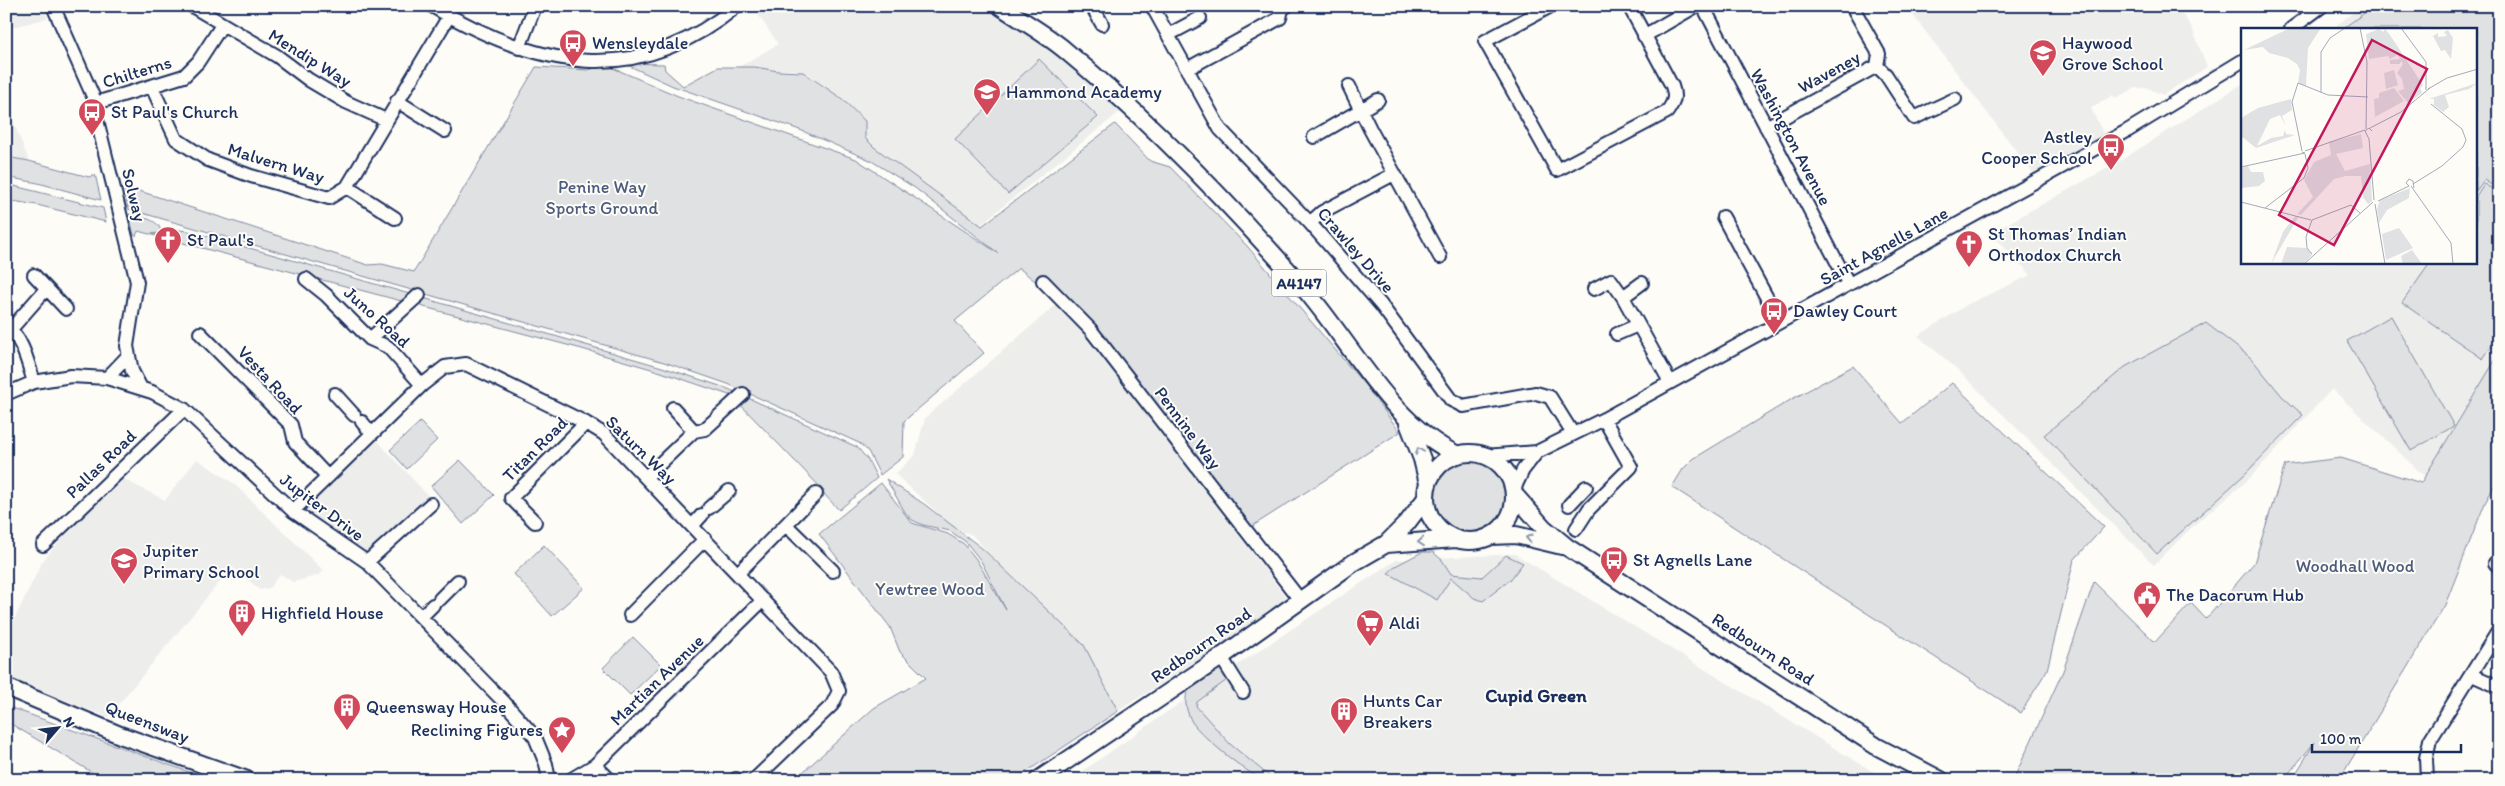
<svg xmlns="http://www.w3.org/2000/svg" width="2505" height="786" font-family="Itim,sans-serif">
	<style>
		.built { fill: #edeeec }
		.green { fill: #e0e1e3; stroke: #7e88a0 }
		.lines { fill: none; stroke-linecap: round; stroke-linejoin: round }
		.minor-casing { stroke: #1b2f5e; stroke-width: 16 }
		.major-casing { stroke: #1b2f5e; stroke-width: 20 }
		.minor { stroke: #fdfcf7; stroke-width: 12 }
		.major { stroke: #fdfcf7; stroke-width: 16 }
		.oneway { stroke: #8c96aa }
		.labels { text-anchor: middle; stroke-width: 4; stroke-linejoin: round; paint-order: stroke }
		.shield { fill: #fdfcf7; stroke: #5f6c8c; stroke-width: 1 }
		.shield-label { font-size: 16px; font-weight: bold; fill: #1b2f5e }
		.poi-label { font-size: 18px; fill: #1b2f5e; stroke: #fdfcf7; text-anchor: start }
		.street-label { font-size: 18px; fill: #1b2f5e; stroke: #fdfcf7 }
		.park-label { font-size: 18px; fill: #4c5c7f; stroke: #fdfcf7 }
		.neighbourhood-label { font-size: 19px; font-weight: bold; fill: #1b2f5e; stroke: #fdfcf7 }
		.inset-road { fill: none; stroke: #a3aaba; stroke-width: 1 }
		.view { fill: #c2185b; fill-opacity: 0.15; stroke: #c2185b; stroke-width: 2.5 }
		.inset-edge { fill: none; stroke: #1b2f5e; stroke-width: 2.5 }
	</style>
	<rect width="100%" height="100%" fill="#fdfcf7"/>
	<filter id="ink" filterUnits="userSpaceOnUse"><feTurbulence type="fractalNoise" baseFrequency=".02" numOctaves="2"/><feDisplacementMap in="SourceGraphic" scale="10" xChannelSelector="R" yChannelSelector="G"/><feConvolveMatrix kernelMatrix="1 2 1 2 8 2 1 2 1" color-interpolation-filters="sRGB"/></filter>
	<g filter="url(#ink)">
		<path class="built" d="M6,6h37l5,12 -42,11z
			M761,6h224l78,54 58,51 -141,114 -106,-78 -9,-9v-17l-24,-23 -34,-25 -14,-3 -15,1 -23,-4h-16l39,-23 -23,-34z
			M1906,6h271l15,22 15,39 -44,28 -15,-7h-12l-21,10 -2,-3 -22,13 13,27 -71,38z
			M2361,6h138v349l-57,138 -110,-104 -83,90 -54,45 -41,41 -196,-195 -40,-34 50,-32 63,-29 -41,-42 125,-69 127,-80v178h234v-233h-144z
			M6,103l23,58 -23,-4z
			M1058,303l27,29 203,268 -76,51 -94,60 -18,-18 -87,-113 -41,-45 -18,-7 -59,-54 20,-19 10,-37z
			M374,437l58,63 -64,62 -65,-53 28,-25z
			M197,459l36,24 91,88 -7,5 -24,6 -13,-8 -10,14 -10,2 -28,-23 -124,150 -102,-40v-41l36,-74 45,-54 34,-30 44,22z
			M1515,554l372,226h-817l107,-75 219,-145z"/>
		<path class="green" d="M2374,6h125v184l-15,-10 -8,11v-162h-134z
			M1039,59l59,58 -90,77 -53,-55z
			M623,63l41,1 1,6 18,16 35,-19h37l23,4 25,1 38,26 24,23v17l9,9 108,79 133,-102 35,37 20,6 77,79 118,139 35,47 -149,95 -189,-224 -43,-35 -64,53 29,32 -80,68 -1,36 -23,18 -12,-24 -9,-8 -131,-59 -64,-22 -536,-153 -4,-23 244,79 14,-1 32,8 122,-205 52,3 18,-5 72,31 178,63 142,94 -83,-65 -45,-28 -70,-30 -127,-44z
			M6,157l23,4 60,16 6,-3 6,26 -63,-17 -32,-6z
			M6,184l97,24 3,14 -69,-17 -31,-5z
			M2484,184l15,9v141l-16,25 -81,-56 28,-40 46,-1v-66z
			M129,214c12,4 31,4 32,19l-12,1 -11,-3 -2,5 -2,-1z
			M171,229l17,2 90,25 384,111 64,21 131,59 11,13 9,18 -38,32 -16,-17 1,-2 -92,-95 -77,-26 -73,-21 -429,-114h9z
			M2391,316l63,110 -43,25 -64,-110z
			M2206,323l45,35 31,38 21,19 -59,60 -87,79 -113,-119 81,-68z
			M2499,354v123l-14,26 -40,102 -106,175h-47l23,-38 -32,38h-266l-2,-4 48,-105 31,-89 61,60 36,-39 15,16 48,-56 31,-98 56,-7 80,25z
			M1853,366l49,57 50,-40 152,144 -30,33 -27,110 -26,43 -349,-226 11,-18 10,-10 99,-60z
			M420,422l17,18 -30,29 -17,-19z
			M1433 496a37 37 0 1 1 74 0a37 37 0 1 1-74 0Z
			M460,460l34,35 -31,29 -32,-38z
			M886,479l38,25 59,45 101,96 34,66 -104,69h-220l80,-72 52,-30 -26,-26 -10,-25 -71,-93 62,-51 31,40 36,11 16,10 12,15 30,51 -25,-49 -15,-19 -16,-11 -27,-6 -11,-5 -7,-8z
			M544,545l40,43 -32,28 -38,-42z
			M1422,552h11l9,8 9,14 31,3 24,-22 17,8 -13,17 -27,21 -9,-3 -23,-20 -14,22 -49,-27 9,-8z
			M633,637l28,28 -31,30 -27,-27z
			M1220,669l7,11 -30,22 -1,4 34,38 44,36c-4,0 -9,0 -12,-1 -16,-6 -61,-43 -70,-57 -5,-9 -8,-20 -5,-30z
			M6,706l205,74h-119l1,-7 -87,-52z"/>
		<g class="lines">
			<g class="minor-casing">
				<path id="minor" d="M53,6l43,97
					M192,6l85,50 32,24 37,22 40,18
					M432,6c106,62 203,84 305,0
					M1092,6l10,18
					M1152,6l68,123 90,94 71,82 70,95 12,6 73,-13 14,4 23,37
					M1551,6l-66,35 72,129 110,-58c7,-10 9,-15 5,-26l-43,-80
					M1703,6l145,277
					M2291,29l31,-23
					M1168,35l32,-17
					M1644,36l52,-30
					M519,48l16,-42
					M1877,66l9,9 28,43 41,-19
					M1187,69l93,-51 2,-9 5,-3
					M1349,86l21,43 70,128
					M152,87l24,52 32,21 43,16 78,22 18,-11 102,-171
					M397,101l48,30
					M96,103v13l41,166 -10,64 5,25 9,17
					M96,103l88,-27 14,-14 24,-37
					M1766,127l111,-61 2,-12 -27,-48
					M1314,137l64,-37
					M347,187l48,31
					M1723,217l57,105
					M1310,223l12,-11 72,-38
					M34,275l32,34
					M306,279l20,16 44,44 18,8 34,38
					M1043,281l47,48 210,271
					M1594,289l17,-9 12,17 47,85
					M1623,297l19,-14
					M6,326c17,12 22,38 28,56
					M11,329l35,-40
					M200,333l91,92 4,17 33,35
					M1617,334l21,-9
					M370,339l49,-44
					M107,378l21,-22
					M6,394l28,-12 37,-6 36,2 45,14 32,17 109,102 74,51 137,140 31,35 11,27 3,16
					M335,394l19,21
					M673,408l21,23
					M362,422l10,12
					M1485,456l52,-4 67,-33 523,-288 115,-70
					M646,477l48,-46 11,-2 38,-35
					M1513,491l10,-21 14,-18
					M1569,505l17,-18
					M709,508l20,-17
					M293,511l129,-126 23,-18 21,-3 120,59 18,11 227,238 8,19 -7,14 -78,75
					M535,522l-24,-24 75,-75
					M786,525l47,46
					M692,526l10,-11
					M1576,529l13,-20 42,-42 -27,-48
					M43,545l141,-136
					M367,562l64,-58
					M2495,563l4,4
					M738,573l78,-79
					M440,599l18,-18
					M630,615l75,-76
					M421,617l12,-12
					M1221,657l22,35
					M2472,675l27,12
					M595,765l15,15
					M736,779v1
					M570,780l25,-15 168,-165
					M2427,780l-1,-22 4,-18 69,-110"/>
			</g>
			<g class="major-casing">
				<path id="major" d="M1000,6c22,15 46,28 66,45 85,70 162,151 235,234 49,55 89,139 157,170
					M1408,423l14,36 6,24
					M1426 497a44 44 0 1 1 88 0a44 44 0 1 1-88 0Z
					M1514,494l30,34 23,19 309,199 65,34
					M1491,536l25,-1 46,11
					M1386,544l70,-5
					M6,687l114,48 127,45
					M1038,780l183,-123 132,-94 33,-19 21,-21 19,-25"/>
			</g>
			<use href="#minor" class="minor"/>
			<use href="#major" class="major"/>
		</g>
		<defs><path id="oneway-chevron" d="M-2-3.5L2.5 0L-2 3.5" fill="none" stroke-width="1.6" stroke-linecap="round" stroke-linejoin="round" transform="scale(1.25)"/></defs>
		<g class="oneway">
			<use href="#oneway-chevron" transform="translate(1419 451) rotate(-111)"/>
			<use href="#oneway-chevron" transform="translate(1529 538) rotate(-167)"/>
			<use href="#oneway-chevron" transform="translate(1421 542) rotate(175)"/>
		</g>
	</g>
	<defs>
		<g id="bus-pin" transform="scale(1.4375)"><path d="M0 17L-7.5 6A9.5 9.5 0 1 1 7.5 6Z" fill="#d1495b" stroke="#fdfcf7"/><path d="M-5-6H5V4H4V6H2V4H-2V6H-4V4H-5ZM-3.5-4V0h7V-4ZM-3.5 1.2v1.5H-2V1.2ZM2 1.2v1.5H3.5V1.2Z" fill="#fff"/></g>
		<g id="school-pin" transform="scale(1.4375)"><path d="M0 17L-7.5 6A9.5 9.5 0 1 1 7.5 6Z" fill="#d1495b" stroke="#fdfcf7"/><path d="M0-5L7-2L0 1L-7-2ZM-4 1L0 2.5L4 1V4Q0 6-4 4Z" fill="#fff"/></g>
		<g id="church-pin" transform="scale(1.4375)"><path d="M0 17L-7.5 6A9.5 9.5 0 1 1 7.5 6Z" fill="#d1495b" stroke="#fdfcf7"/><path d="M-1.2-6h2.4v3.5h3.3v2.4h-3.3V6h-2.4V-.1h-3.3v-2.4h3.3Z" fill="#fff"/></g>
		<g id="civic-pin" transform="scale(1.4375)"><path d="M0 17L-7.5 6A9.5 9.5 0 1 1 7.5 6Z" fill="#d1495b" stroke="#fdfcf7"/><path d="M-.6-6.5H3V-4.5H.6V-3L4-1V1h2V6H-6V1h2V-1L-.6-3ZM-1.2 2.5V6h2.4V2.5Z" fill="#fff"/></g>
		<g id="building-pin" transform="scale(1.4375)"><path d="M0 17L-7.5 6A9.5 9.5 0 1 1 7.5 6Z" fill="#d1495b" stroke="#fdfcf7"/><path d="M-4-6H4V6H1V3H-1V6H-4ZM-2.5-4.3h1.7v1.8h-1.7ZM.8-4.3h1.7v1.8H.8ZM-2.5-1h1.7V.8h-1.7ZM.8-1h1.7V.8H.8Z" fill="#fff"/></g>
		<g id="supermarket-pin" transform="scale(1.4375)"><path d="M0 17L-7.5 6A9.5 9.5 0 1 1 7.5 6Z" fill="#d1495b" stroke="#fdfcf7"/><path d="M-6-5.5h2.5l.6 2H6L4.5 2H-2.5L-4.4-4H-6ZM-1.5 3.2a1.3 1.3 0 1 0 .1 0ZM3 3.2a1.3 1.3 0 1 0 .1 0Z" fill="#fff"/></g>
		<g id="sight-pin" transform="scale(1.4375)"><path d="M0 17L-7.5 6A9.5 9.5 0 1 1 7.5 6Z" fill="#d1495b" stroke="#fdfcf7"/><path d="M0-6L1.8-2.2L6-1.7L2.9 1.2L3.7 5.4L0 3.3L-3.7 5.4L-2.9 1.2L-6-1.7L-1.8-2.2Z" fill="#fff"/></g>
	</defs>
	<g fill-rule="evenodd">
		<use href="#bus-pin" x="573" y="43"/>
		<use href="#school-pin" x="2043" y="53"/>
		<use href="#school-pin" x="987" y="92"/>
		<use href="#bus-pin" x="92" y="112"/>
		<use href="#bus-pin" x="2111" y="147"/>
		<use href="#church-pin" x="168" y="240"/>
		<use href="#church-pin" x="1969" y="244"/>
		<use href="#bus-pin" x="1774" y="311"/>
		<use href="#bus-pin" x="1614" y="560"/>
		<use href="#school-pin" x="124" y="561"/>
		<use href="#civic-pin" x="2147" y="595"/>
		<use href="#building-pin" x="242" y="613"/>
		<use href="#supermarket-pin" x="1370" y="623"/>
		<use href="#building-pin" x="347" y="707"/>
		<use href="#building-pin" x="1344" y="711"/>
		<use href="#sight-pin" x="562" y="730"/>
	</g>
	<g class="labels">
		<rect class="shield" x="1271.5" y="269.5" width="55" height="27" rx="4"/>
		<g class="shield-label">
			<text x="1299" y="289">A4147</text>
		</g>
		<g class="poi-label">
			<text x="592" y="49">Wensleydale</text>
			<text x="2062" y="49">Haywood<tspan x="2062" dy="21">Grove School</tspan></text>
			<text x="1006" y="98">Hammond Academy</text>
			<text x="111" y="118">St Paul's Church</text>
			<text x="2092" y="143" text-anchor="end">Astley<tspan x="2092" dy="21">Cooper School</tspan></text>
			<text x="1988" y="240">St Thomas’ Indian<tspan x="1988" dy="21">Orthodox Church</tspan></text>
			<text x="187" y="246">St Paul's</text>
			<text x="1793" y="317">Dawley Court</text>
			<text x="143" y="557">Jupiter<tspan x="143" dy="21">Primary School</tspan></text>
			<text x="1633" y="566">St Agnells Lane</text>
			<text x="2166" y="601">The Dacorum Hub</text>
			<text x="261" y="619">Highfield House</text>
			<text x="1389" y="629">Aldi</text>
			<text x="1363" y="707">Hunts Car<tspan x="1363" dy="21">Breakers</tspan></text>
			<text x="366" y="713">Queensway House</text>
			<text x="543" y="736" text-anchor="end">Reclining Figures</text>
		</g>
		<g class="street-label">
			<text transform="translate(310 58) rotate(32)" y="6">Mendip Way</text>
			<text transform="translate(137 72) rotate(-17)" y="6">Chilterns</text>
			<text transform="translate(1829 72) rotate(-29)" y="6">Waveney</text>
			<text transform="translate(1791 137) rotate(62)" y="6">Washington Avenue</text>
			<text transform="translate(276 163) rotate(17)" y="6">Malvern Way</text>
			<text transform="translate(134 195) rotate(76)" y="6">Solway</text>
			<text transform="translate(1884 246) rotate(-29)" y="6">Saint Agnells Lane</text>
			<text transform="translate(1356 250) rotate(49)" y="6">Crawley Drive</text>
			<text transform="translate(377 317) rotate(42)" y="6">Juno Road</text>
			<text transform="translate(270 380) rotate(47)" y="6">Vesta Road</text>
			<text transform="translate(1188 428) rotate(53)" y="6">Pennine Way</text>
			<text transform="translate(535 449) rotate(-45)" y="6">Titan Road</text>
			<text transform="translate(641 450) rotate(44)" y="6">Saturn Way</text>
			<text transform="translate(101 464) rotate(-44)" y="6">Pallas Road</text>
			<text transform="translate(322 507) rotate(37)" y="6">Jupiter Drive</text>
			<text transform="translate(1201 645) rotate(-35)" y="6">Redbourn Road</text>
			<text transform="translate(1763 649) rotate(33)" y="6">Redbourn Road</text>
			<text transform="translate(657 680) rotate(-44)" y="6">Martian Avenue</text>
			<text transform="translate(147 722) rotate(21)" y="6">Queensway</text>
		</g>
		<g class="park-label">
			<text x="602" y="193">Penine Way<tspan x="602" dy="21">Sports Ground</tspan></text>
			<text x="2355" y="572">Woodhall Wood</text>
			<text x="930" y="595">Yewtree Wood</text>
		</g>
		<g class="neighbourhood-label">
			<text x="1536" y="702">Cupid Green</text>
		</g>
	</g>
	<g transform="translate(2241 28)">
		<rect width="236" height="236" fill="#fdfcf7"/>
		<path d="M49,0h31l-13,20 -2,38 -8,-3 2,-13 -3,-6 -9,-6 -19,-5 -6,-6 -19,3zM138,1l4,3 2,-3 5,6 33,50 -2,3 -2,-3 3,8 -14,10 -10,-12 6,-2 -2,-10 -5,-6 6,-9 -2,-3 -1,3h-10v-4l10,-1 -5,-8 2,4 -7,4 -2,-3 -19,3 -3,-25zM207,2l5,8 -2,21 -6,-9 -4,1 -8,-15 5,-3v4l9,-1 -3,-4zM153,42l4,15 -12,4 -2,-16zM236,55l-8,6 -24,6 4,12 -6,5 -9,-7v-6h-5zM153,60l10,13 -29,16 -1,-18 5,-1v-5zM50,71l1,11 -10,6 4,10 -6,-11 -10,4 -13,27 14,-8 12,-2 2,-6 1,4 9,1 -39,13 -15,-12v-18l17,-10zM120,106l2,14 -27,6 9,17 25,-7 2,37 -4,3 -5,-7 -2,-21h-15l-12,3 -33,36 -4,-1 16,-17 -9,-17 10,-18 17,-7 -2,-13zM7,138l3,6h12l2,9 -6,5 -18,2v-20zM169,160l-1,10 -22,12 -8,13 -2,-14 3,-9zM54,188h4l-28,48 12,-32zM158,200l14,20 -27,12 -4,-26zM46,219l20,1 5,7 -9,9h-22zM171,222l8,11 2,3h-19l-2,-8z" fill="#e0e1e3"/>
		<path class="inset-road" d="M119,0l7,34 -1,67M160,0l25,34v28M187,61l19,-11 31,-9M80,65v-41l9,-14 15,-10M190,76l31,25 4,11M129,100l31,-16 29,-24M131,103l-3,-3 -4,3 4,8 5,61M61,123l-10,-49 6,-19 30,12 40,2M64,123l60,-21M0,139l64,-14 -3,-1M172,156l29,-18 21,-19 3,-7M168,158l-3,-3 3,-4 4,2 1,7M170,158l40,57 2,21M137,173l31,-15M0,174l70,18M134,176l10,60M24,180l39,-30 4,-10 -3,-14M71,226l-5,-6 -1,-11 6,-17 39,-15 9,8M63,236l69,-62"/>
		<path class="view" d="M131,12l55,29 -93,176 -55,-30z"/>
		<rect width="236" height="236" class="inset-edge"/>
	</g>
	<rect width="2505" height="786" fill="none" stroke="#fdfcf7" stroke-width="25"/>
	<rect x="12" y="12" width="2480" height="761" fill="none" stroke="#1b2f5e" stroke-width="2" filter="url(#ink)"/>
	<g transform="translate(58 728) rotate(62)" stroke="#fdfcf7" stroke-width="4" paint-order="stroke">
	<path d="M0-4L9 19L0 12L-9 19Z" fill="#1b2f5e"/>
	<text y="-8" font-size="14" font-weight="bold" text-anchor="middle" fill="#1b2f5e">N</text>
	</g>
	<path d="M2312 744v8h149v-8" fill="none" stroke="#1b2f5e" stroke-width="2.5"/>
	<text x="2320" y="744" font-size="15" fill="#1b2f5e" stroke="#fdfcf7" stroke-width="4" paint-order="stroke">100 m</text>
</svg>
